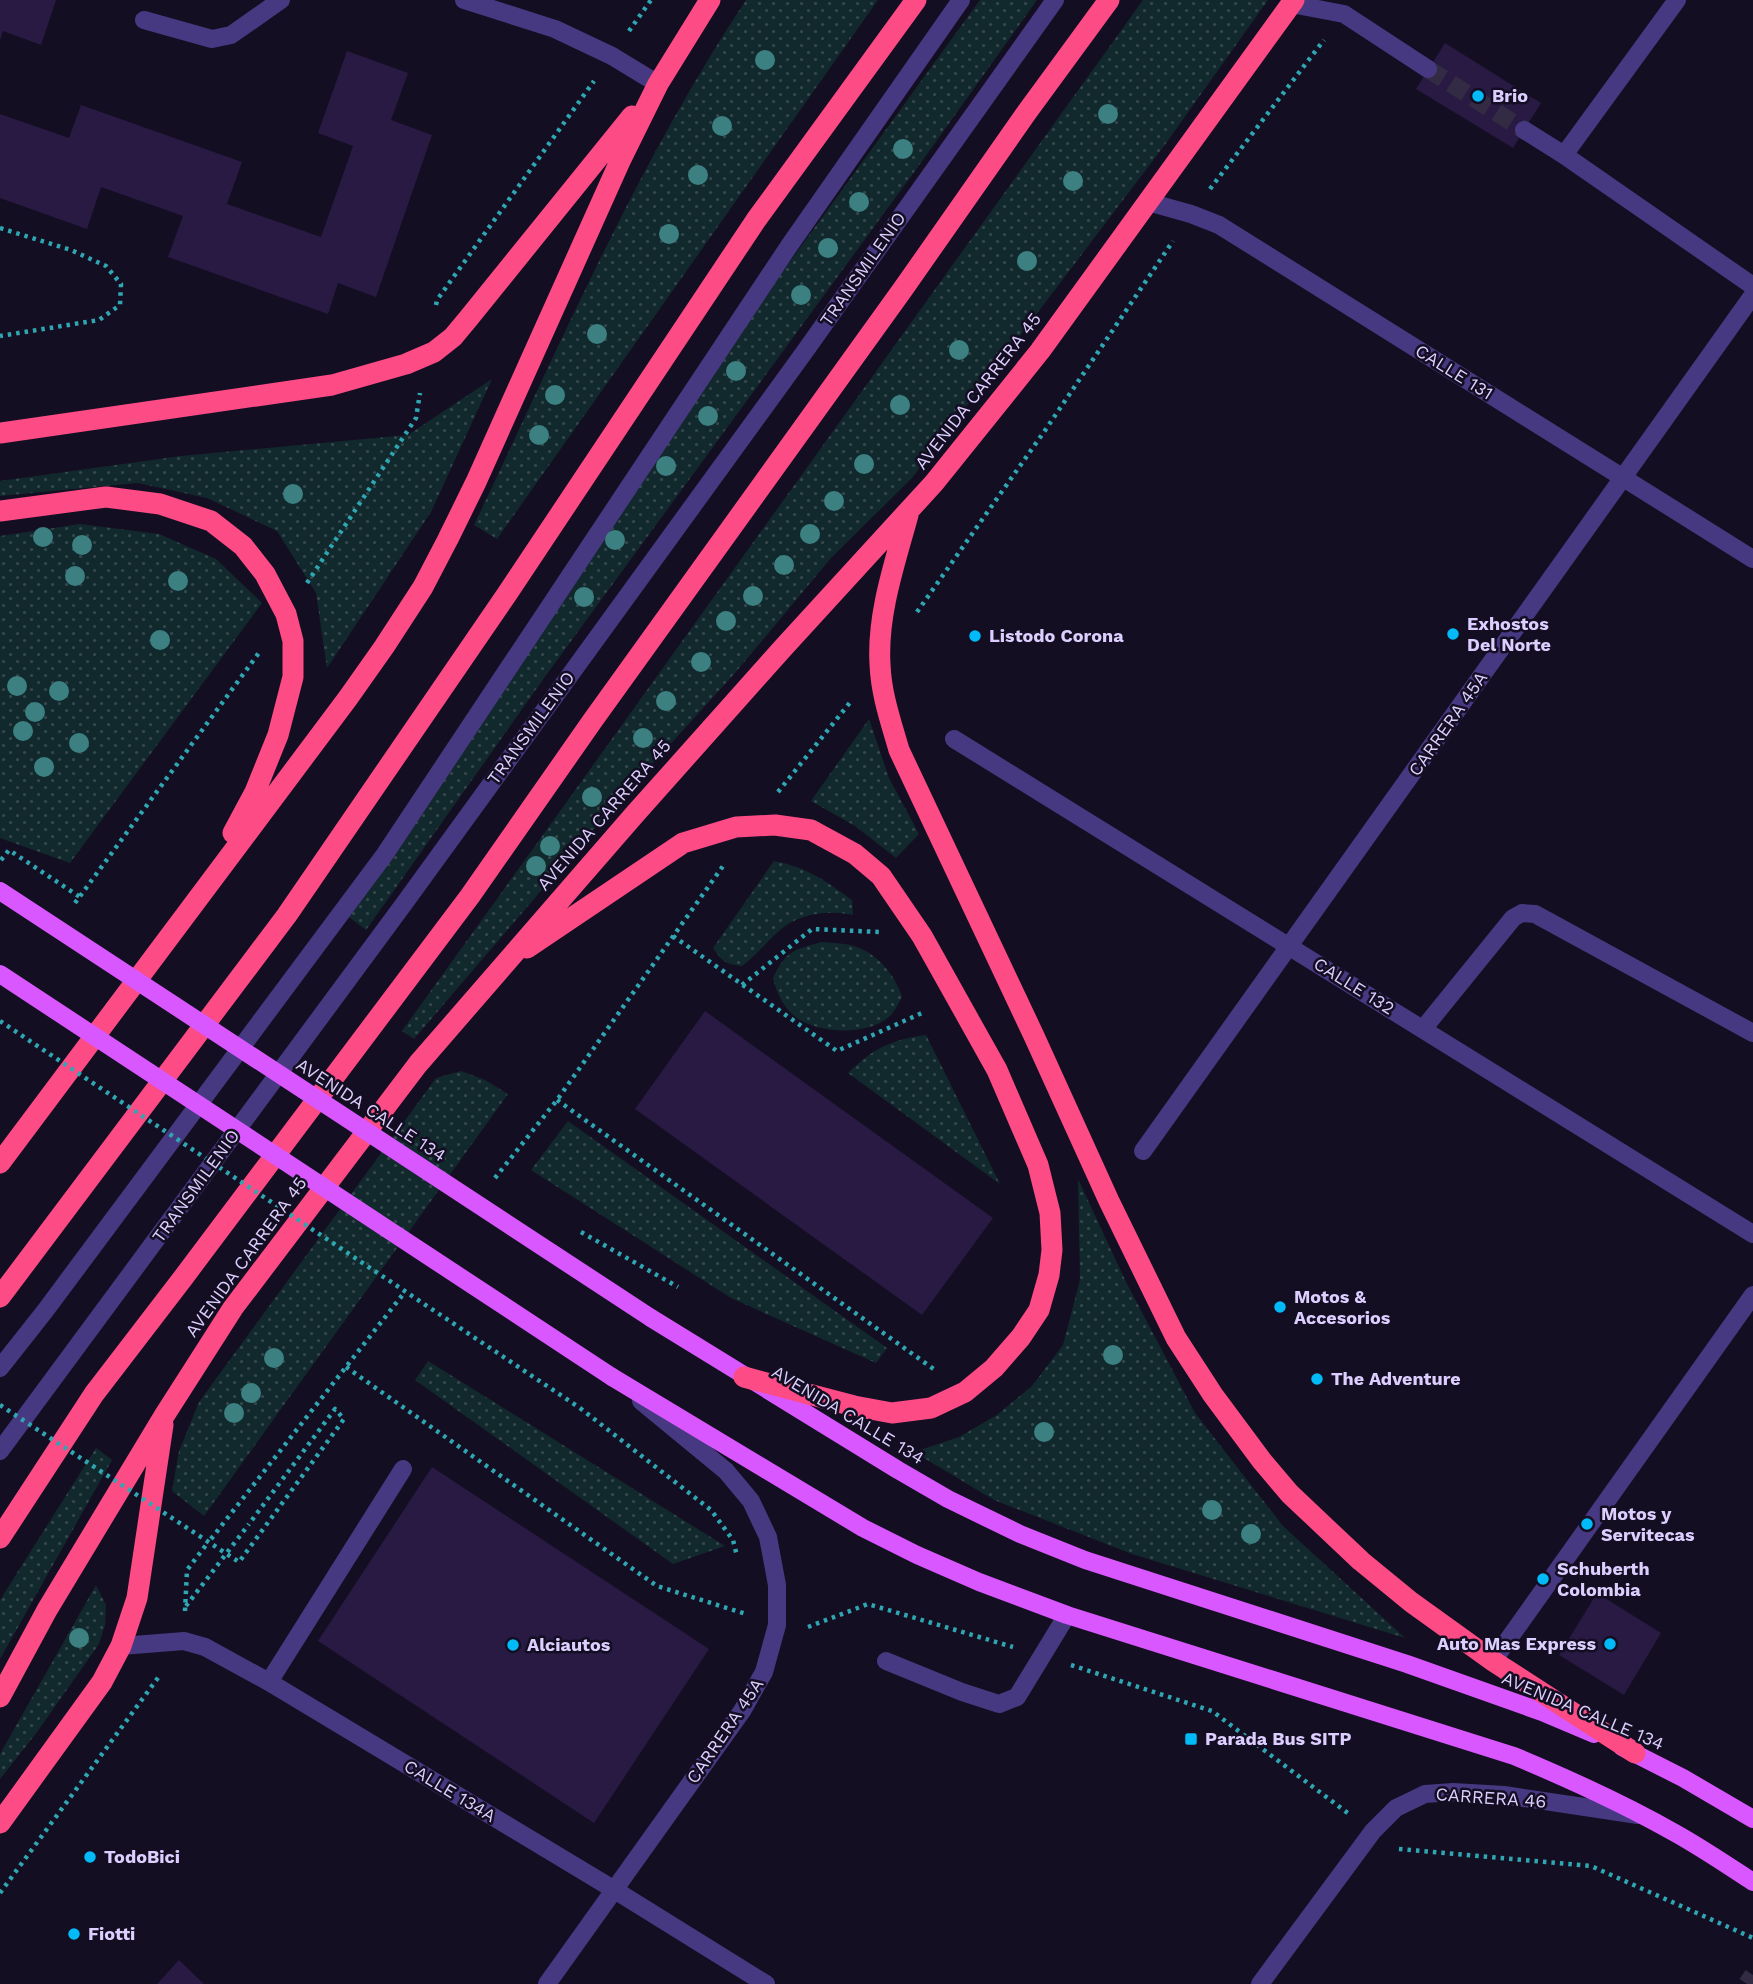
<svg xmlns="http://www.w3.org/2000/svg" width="1753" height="1984" font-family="'Work Sans',sans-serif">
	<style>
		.grass { fill: url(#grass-dots) }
		.building { fill: #281a43 }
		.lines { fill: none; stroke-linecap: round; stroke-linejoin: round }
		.minor-tunnel { stroke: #322b43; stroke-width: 18; stroke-dasharray: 18 9; stroke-linecap: butt }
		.path { stroke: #2fa7b3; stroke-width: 4.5; stroke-dasharray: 3.5 5; stroke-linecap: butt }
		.minor { stroke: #473981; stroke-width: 18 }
		.major { stroke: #d957fe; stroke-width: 18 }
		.highway { stroke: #fd4b86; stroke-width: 21 }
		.path-bridge { stroke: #2fa7b3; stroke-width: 4.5; stroke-dasharray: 3.5 5; stroke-linecap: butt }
		.major-bridge { stroke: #d957fe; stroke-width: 18 }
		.tree { fill: #3c8082 }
		.poi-dot { fill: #02baf8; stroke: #140e22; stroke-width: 2.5 }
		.labels { text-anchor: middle; stroke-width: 5; stroke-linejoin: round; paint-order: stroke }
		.poi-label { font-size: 18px; font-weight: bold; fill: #dccfff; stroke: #140e22; text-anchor: start }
		.street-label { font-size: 18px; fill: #dccfff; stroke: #140e22 }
	</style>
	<defs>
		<pattern id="grass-dots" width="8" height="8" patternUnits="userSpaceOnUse" patternTransform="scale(1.75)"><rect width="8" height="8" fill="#11292c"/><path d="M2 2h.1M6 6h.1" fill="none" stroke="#33474c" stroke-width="1.8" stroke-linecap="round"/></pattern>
	</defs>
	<rect width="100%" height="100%" fill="#140e22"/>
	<path class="grass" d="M746,0h132l-381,539 -23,-14c85,-178 163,-361 272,-525z
		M980,0h57l-117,164 -376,514 -178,252 -17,-13 384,-577z
		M1143,0h125l-104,146 -252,332 -81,80 -96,115 -129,142 -192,224 -12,-8z
		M492,379l-61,133 -104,156 -11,-75 -39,-62 -70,-33 -69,-15 -138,13v-15l181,-25 227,-21z
		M80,524l79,10 57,25 46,44 -192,260 -70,-25v-302z
		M869,719l20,59 30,56 -23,24 -41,-32 -44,-25z
		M774,861c35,7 50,19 78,39l1,15c-25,-5 -54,-2 -74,16 -13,11 -23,25 -37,35 -17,-2 -19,-4 -29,-18z
		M821,942c10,1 23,1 33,4 24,8 39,27 48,50 -3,7 -6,13 -11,19 -21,21 -69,19 -93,4 -14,-10 -21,-25 -25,-41 13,-27 20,-28 48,-36z
		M926,1035l74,149 -152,-111c26,-25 42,-33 78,-38z
		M461,1071l24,9 23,14 -304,422 -32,-25 7,-40 20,-49 237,-324z
		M568,1121l319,227 -11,15 -145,-65 -200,-128z
		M1078,1179l48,103 69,131 88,113 122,112 -273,-84 -138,-54 -80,-48 45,-15 38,-22 35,-29 31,-41 17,-65z
		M428,1361l297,185 -52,18 -258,-184z
		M96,1448l16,12 -112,199v-59z
		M96,1585l10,20 -1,20 -6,19 -62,88 -37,47v-25z"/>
	<path class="building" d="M0,0h56l-15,45 -38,-14 -3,9z
		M1445,43l96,60 -28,45 -97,-59z
		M347,51l61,22 -17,47 41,15 -56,162 -38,-14 -10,31 -160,-57 15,-41 -82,-29 -14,42 -87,-31v-84l69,24 12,-33 161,57 -15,42 94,33 32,-91 -35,-13z
		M705,1011l288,207 -71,97 -287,-206z
		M432,1467l277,182 -115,174 -276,-182z
		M1597,1593l64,40 -37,62 -65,-40z
		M179,1960l25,24h-47z"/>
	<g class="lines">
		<path class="minor-tunnel" d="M1428,69l96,61
			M1747,1984l6,-9"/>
		<path class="path" d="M629,31l22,-31
			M1210,189l114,-149
			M0,228l71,22 35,16 15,18 -1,21 -21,15 -99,16
			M436,305l1,-5 157,-219
			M307,583l109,-165 4,-25
			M917,612l129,-183 127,-188
			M778,792l74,-92
			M1,860l8,-10 71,47
			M75,903l186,-253
			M673,936l164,115 85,-38
			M742,985l70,-56 67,3
			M557,1100l378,270
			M495,1178l62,-78 166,-234
			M346,1367l311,219 89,28
			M580,1408l131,102 22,30 4,16
			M211,1539l193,-246
			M186,1606l63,-82
			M185,1611l2,-41 19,-25
			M808,1627l60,-23 145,43
			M1071,1665l141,46 137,103
			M1399,1849l192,17 162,72
			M0,1893l160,-218"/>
		<path class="minor" d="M464,0l91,29 57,27 46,28
			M1291,4l53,10 84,55
			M144,20l68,19 19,-4 50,-35
			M1524,130l40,25 189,131
			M1564,155l113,-155
			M1148,202l43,12 28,11 534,334
			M954,739l799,495
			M1423,1029l90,-111 9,-5 13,1 218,119
			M1143,1151l610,-856
			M0,1368l45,-57 340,-457 404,-608 172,-246
			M0,1451l406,-550 397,-547 252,-354
			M121,1646l63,-5 21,6 64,35 344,207 153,95
			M886,1661l76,31 37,12 18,-7 50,-82
			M1493,1661l260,-366
			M269,1682l134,-213
			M547,1984l195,-273 22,-39 13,-47v-40l-9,-48 -17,-36 -25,-30 -85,-70
			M1260,1984l113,-153 23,-23 29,-14 28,-2 51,3 134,20"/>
		<path class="major" d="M651,1318l247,152 50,29 72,35 65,26 322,104 135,48 52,22
			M612,1377l251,151 54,27 62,27 88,33 447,141c55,23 110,48 161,77 27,15 52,32 78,49
			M1622,1747l61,31 70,41"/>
		<path class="highway" d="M0,433l332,-48 74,-21 28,-12 19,-15 15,-18 164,-203
			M0,511l106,-14 54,7 51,17 32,25 22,28 21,40 7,27v36l-15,58 -23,57 -22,41
			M908,515c-13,48 -31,99 -28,149 1,30 11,58 19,86l135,286 75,165 67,137 37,57 49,66 28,33 71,67 50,41 82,59 142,92
			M527,948l156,-105 53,-16 39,-2 36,5 44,24 26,22 41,60 75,134 41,95 12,48 2,37 -3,25 -10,35 -18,27 -27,31 -29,24 -34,16 -39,5 -38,-7 -110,-29
			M0,1163l348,-465 36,-51 39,-60 25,-48 28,-57 145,-323 37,-75 52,-84
			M0,1297l287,-382 220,-321 249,-374 160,-220
			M0,1538l94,-144 89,-116 287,-382 123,-176 310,-431 124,-177 82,-112
			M0,1697l47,-87 117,-194 69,-108 185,-244 217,-250 148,-166 151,-165 106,-132 254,-351
			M0,1823l102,-141 19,-36 16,-48 26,-173"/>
		<path class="path-bridge" d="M0,1021l580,387
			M581,1232l97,55
			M0,1405l239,157 105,-143 -9,-10 -86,115"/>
		<path class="major-bridge" d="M0,891l651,427
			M0,974l612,403"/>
	</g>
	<g class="tree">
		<circle cx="765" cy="60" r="10"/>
		<circle cx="1108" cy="114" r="10"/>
		<circle cx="722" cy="126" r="10"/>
		<circle cx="903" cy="149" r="10"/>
		<circle cx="698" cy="175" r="10"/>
		<circle cx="1073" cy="181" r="10"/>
		<circle cx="859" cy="202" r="10"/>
		<circle cx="669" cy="234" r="10"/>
		<circle cx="828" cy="248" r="10"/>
		<circle cx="1027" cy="261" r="10"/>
		<circle cx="801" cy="295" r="10"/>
		<circle cx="597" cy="334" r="10"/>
		<circle cx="959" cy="350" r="10"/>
		<circle cx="736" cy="371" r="10"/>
		<circle cx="555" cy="395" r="10"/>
		<circle cx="900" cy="405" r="10"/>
		<circle cx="708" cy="416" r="10"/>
		<circle cx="539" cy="435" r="10"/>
		<circle cx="864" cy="464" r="10"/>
		<circle cx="666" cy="466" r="10"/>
		<circle cx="293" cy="494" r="10"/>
		<circle cx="834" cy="501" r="10"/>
		<circle cx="810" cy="534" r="10"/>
		<circle cx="43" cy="537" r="10"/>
		<circle cx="615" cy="540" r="10"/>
		<circle cx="82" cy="545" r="10"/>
		<circle cx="784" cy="565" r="10"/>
		<circle cx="75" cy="576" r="10"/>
		<circle cx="178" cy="581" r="10"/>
		<circle cx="753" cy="596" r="10"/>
		<circle cx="584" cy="597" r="10"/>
		<circle cx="726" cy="621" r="10"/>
		<circle cx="160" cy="640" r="10"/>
		<circle cx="701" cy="662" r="10"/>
		<circle cx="17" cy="686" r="10"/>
		<circle cx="59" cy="691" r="10"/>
		<circle cx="666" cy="701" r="10"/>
		<circle cx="35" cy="712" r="10"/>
		<circle cx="23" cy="731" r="10"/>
		<circle cx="643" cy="738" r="10"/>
		<circle cx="79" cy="743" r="10"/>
		<circle cx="44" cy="767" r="10"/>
		<circle cx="592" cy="797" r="10"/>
		<circle cx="550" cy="846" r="10"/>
		<circle cx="536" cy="866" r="10"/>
		<circle cx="1113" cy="1355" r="10"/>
		<circle cx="274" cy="1358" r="10"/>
		<circle cx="251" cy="1393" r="10"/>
		<circle cx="234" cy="1413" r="10"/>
		<circle cx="1044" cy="1432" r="10"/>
		<circle cx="1212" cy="1510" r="10"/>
		<circle cx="1251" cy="1534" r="10"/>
		<circle cx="79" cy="1638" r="10"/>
	</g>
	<g class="poi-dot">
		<circle cx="1478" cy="96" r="7"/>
		<circle cx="1453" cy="634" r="7"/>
		<circle cx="975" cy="636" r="7"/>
		<circle cx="1280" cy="1307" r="7"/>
		<circle cx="1317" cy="1379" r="7"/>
		<circle cx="1587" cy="1524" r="7"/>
		<circle cx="1543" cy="1579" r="7"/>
		<circle cx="1610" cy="1644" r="7"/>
		<circle cx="513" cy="1645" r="7"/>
		<rect x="1184" y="1732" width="14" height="14" rx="3.5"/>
		<circle cx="90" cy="1857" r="7"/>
		<circle cx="74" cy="1934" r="7"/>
	</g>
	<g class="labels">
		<g class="poi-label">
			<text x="1492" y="102">Brio</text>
			<text x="1467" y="630">Exhostos<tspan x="1467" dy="21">Del Norte</tspan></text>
			<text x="989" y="642">Listodo Corona</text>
			<text x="1294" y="1303">Motos &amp;<tspan x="1294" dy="21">Accesorios</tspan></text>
			<text x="1331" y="1385">The Adventure</text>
			<text x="1601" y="1520">Motos y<tspan x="1601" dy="21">Servitecas</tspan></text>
			<text x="1557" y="1575">Schuberth<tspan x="1557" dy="21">Colombia</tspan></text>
			<text x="1596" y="1650" text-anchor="end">Auto Mas Express</text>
			<text x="527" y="1651">Alciautos</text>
			<text x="1205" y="1745">Parada Bus SITP</text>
			<text x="104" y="1863">TodoBici</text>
			<text x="88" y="1940">Fiotti</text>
		</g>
		<g class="street-label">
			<text transform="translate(863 269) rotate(-55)" y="6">TRANSMILENIO</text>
			<text transform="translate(1454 372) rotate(32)" y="6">CALLE 131</text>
			<text transform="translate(978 391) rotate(-52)" y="6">AVENIDA CARRERA 45</text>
			<text transform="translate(1448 724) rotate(-55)" y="6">CARRERA 45A</text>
			<text transform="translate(531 728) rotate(-54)" y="6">TRANSMILENIO</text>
			<text transform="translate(604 815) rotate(-49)" y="6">AVENIDA CARRERA 45</text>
			<text transform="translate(1354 986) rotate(32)" y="6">CALLE 132</text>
			<text transform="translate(371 1110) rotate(33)" y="6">AVENIDA CALLE 134</text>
			<text transform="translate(196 1186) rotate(-54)" y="6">TRANSMILENIO</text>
			<text transform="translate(246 1257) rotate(-54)" y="6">AVENIDA CARRERA 45</text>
			<text transform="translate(848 1415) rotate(31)" y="6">AVENIDA CALLE 134</text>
			<text transform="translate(1583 1711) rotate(23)" y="6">AVENIDA CALLE 134</text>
			<text transform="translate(725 1731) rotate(-56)" y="6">CARRERA 45A</text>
			<text transform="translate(450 1791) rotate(31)" y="6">CALLE 134A</text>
			<text transform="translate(1491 1798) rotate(4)" y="6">CARRERA 46</text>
		</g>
	</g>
</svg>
